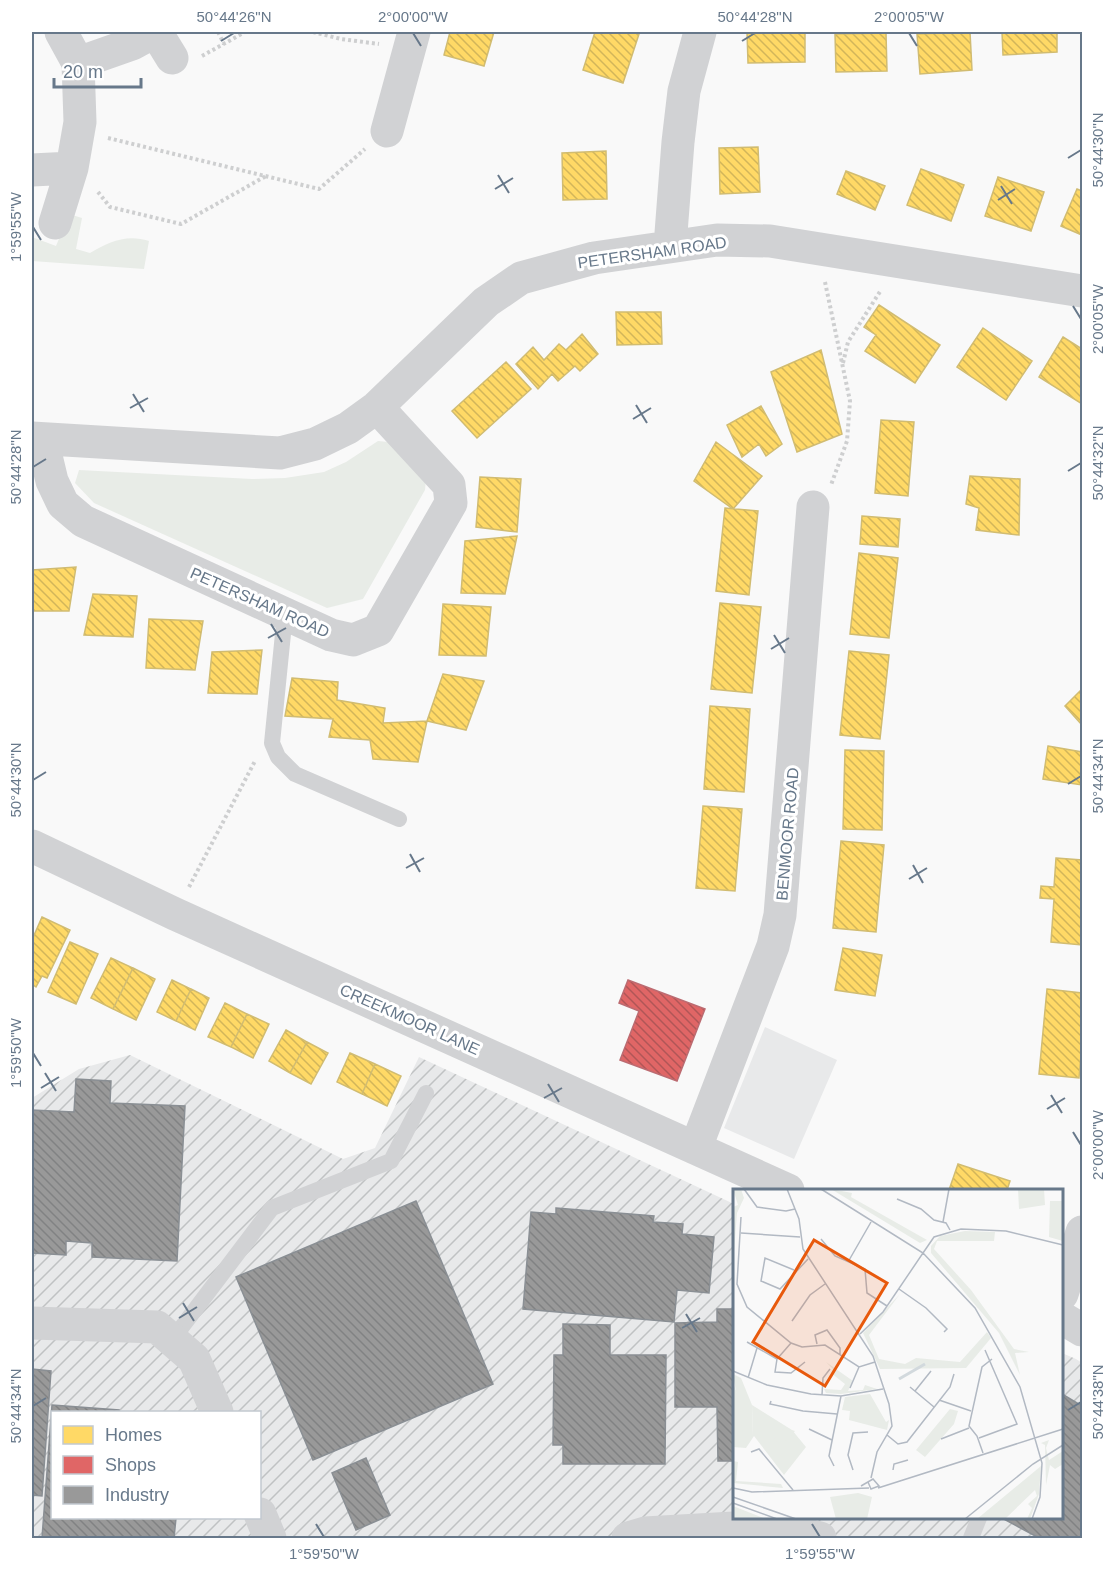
<svg xmlns="http://www.w3.org/2000/svg" width="1114" height="1570" font-family="Arial,sans-serif">
	<style>
		.built { fill: #e8e9ea }
		.industrial { fill: url(#industrial-furrows); fill-rule: evenodd }
		.grass { fill: #e8ece7 }
		.homes { fill: url(#homes-back-hatch); stroke: #d1bc71; stroke-width: 1.5 }
		.shops { fill: url(#shops-back-hatch); stroke: #bc6b71; stroke-width: 1.5 }
		.industry { fill: url(#industry-back-hatch); stroke: #8a8f94; stroke-width: 1.5 }
		.lines { fill: none; stroke-linecap: round; stroke-linejoin: round }
		.path { stroke: #cecfd0; stroke-width: 4; stroke-dasharray: 3 3; stroke-linecap: butt }
		.lane { stroke: #d1d2d4; stroke-width: 16 }
		.street { stroke: #d1d2d4; stroke-width: 33 }
		.ticks { fill: none; stroke: #67788a; stroke-width: 2 }
		.labels { text-anchor: middle; stroke-width: 6; stroke-linejoin: round; paint-order: stroke }
		.street-label { font-size: 16px; fill: #67788a; stroke: #fff }
		.inset-river { fill: none; stroke: #d2d9dd; stroke-width: 3 }
		.inset-road { fill: none; stroke: #b2b9c3; stroke-width: 1.5 }
		.view { fill: #e8590c; fill-opacity: 0.15; stroke: #e8590c; stroke-width: 3 }
		.inset-edge { fill: none; stroke: #67788a; stroke-width: 3 }
		.neatline { fill: none; stroke: #67788a; stroke-width: 2 }
		.ticks-label { font-size: 15px; text-anchor: middle; fill: #67788a }
	</style>
	<defs>
		<pattern id="industrial-furrows" width="10" height="10" patternUnits="userSpaceOnUse" patternTransform="scale(1.5)"><rect width="10" height="10" fill="#e8e9ea"/><path d="M-1 1l2-2M0 10L10 0M9 11l2-2" fill="none" stroke="#c0c2c3"/></pattern>
		<pattern id="homes-back-hatch" width="6" height="6" patternUnits="userSpaceOnUse" patternTransform="scale(1.5)"><rect width="6" height="6" fill="#ffd966"/><path d="M-1 5l2 2M0 0l6 6M5-1l2 2" fill="none" stroke="#d2b55a"/></pattern>
		<pattern id="shops-back-hatch" width="6" height="6" patternUnits="userSpaceOnUse" patternTransform="scale(1.5)"><rect width="6" height="6" fill="#e06666"/><path d="M-1 5l2 2M0 0l6 6M5-1l2 2" fill="none" stroke="#b05657"/></pattern>
		<pattern id="industry-back-hatch" width="6" height="6" patternUnits="userSpaceOnUse" patternTransform="scale(1.5)"><rect width="6" height="6" fill="#999"/><path d="M-1 5l2 2M0 0l6 6M5-1l2 2" fill="none" stroke="#818283"/></pattern>
	</defs>
	<rect width="100%" height="100%" fill="#f9f9f9"/>
	<path class="built" d="M765,1027l72,33 -43,99 -70,-31z"/>
	<path class="industrial" d="M130,1055l213,104 32,-11 44,-91 315,147v314h328v-165l14,6 6,4v175h-1050v-440l47,-29zM52,1412h208v106h-208z"/>
	<path class="grass" d="M69,214l13,4 -6,31 14,4c19,-11 36,-19 59,-12l-5,28 -112,-8v-24l24,9z
		M378,441l10,1 38,37 -1,11 -62,109 -36,9 -233,-105 -19,-20 4,-13 173,9 33,-1 39,-6 22,-10z"/>
	<path class="homes" d="M450,32h44l-10,34 -40,-11z
		M595,32h36l8,2 -16,49 -40,-13z
		M747,32h58v30l-57,1z
		M970,32l2,38 -52,4 -3,-40z
		M1002,32h55v20l-54,3z
		M886,33l1,38 -51,1 -1,-38z
		M758,147l2,45 -40,2 -1,-46z
		M606,151l1,48 -44,1 -1,-47z
		M921,169l43,16 -13,36 -44,-16z
		M846,171l39,15 -10,24 -38,-16z
		M998,177l46,15 -13,39 -46,-15z
		M1077,189l5,2v44l-21,-9z
		M879,305l61,40 -25,38 -50,-32 11,-16 -12,-8z
		M616,312h45l1,32 -45,1z
		M983,328l49,33 -26,39 -49,-33z
		M582,334l16,20 -18,17 -5,-5 -17,15 -6,-7 -14,15 -22,-25 17,-17 11,13 15,-16 7,6z
		M1063,337l19,12v55l-43,-27z
		M821,350l21,84 -45,18 -26,-80z
		M506,362l25,27 -54,49 -25,-27z
		M761,406l21,38 -16,12 -7,-12 -17,13 -15,-32z
		M881,420l33,2 -6,74 -33,-3z
		M716,442l46,34 -29,33 -39,-28z
		M970,476l50,3 -1,56 -43,-5 3,-22 -13,-4z
		M480,477l41,2 -4,53 -41,-5z
		M725,508l33,3 -9,84 -33,-4z
		M862,516l38,3 -2,28 -38,-3z
		M517,536l-12,58 -44,-1 4,-52z
		M859,553l39,5 -9,80 -39,-4z
		M76,567l-7,44h-37v-41z
		M93,594l44,2 -4,41 -49,-2z
		M720,603l41,4 -9,86 -41,-4z
		M443,604l48,3 -5,49 -47,-1z
		M149,619l54,2 -8,49 -49,-2z
		M262,650l-5,44 -49,-1 4,-41z
		M849,651l40,4 -9,84 -40,-4z
		M443,674l41,7 -18,49 -39,-9z
		M292,678l46,4 -1,18 48,8 -2,15 44,-2 -9,41 -45,-3 -3,-19 -41,-3 4,-18 -48,-3z
		M1082,689v36l-17,-19z
		M710,706l40,3 -6,83 -40,-3z
		M1048,746l34,6v33l-39,-6z
		M845,750l39,1 -2,79 -39,-1z
		M703,806l39,3 -7,82 -39,-3z
		M841,841l43,4 -8,87 -43,-4z
		M1056,858l26,2v85l-31,-3 3,-43 -14,-1 1,-12 13,1z
		M42,917l28,13 -23,48 -5,-2 -6,11 -4,-3v-44z
		M70,942l28,12 -22,50 -28,-12z
		M843,948l39,7 -7,41 -40,-6z
		M111,958l22,10 -20,41 -22,-11z
		M133,968l22,11 -19,41 -23,-11z
		M172,980l19,9 -15,32 -19,-9z
		M191,989l18,9 -14,32 -19,-9z
		M1047,989l35,4v50l-3,35 -40,-4z
		M225,1003l22,11 -16,33 -23,-10z
		M247,1014l22,10 -16,34 -22,-11z
		M286,1030l21,12 -17,31 -21,-12z
		M307,1042l21,11 -17,31 -21,-11z
		M350,1053l25,11 -13,30 -25,-12z
		M375,1064l26,12 -14,30 -25,-12z
		M958,1164l52,17 -3,9h-58z"/>
	<path class="shops" d="M628,980l77,29 -28,72 -57,-21 19,-49 -20,-8z"/>
	<path class="industry" d="M76,1079l35,2 -1,22 75,3 -8,155 -85,-4v-14l-26,-2v14l-34,-2v-143l42,2z
		M416,1201l77,183 -180,76 -77,-183z
		M556,1208l98,8 -1,6 30,2 -1,10 32,3 -5,56 -32,-3 -3,32 -151,-13 8,-97 25,2z
		M717,1309h17v152h-16l-1,-54h-42v-84l42,-1z
		M563,1324l47,1v30h56l-1,109h-102v-19h-10l1,-90h9z
		M32,1369l19,2 -9,125 -10,-1z
		M1062,1394l20,12v132h-43l-37,-20h60z
		M52,1405l67,5v2h-67v106h124l-2,20h-132z
		M366,1458l24,57 -34,15 -24,-57z"/>
	<g class="lines">
		<path class="path" d="M218,32l6,12
			M313,32l28,7 38,5
			M202,56l43,-24
			M108,138l211,51 46,-40
			M98,192l12,15 71,17 85,-48
			M825,282l25,119 -3,40 -16,44
			M843,363l5,-21 33,-52
			M189,887l66,-126"/>
		<path class="lane" d="M285,614l-13,129 6,14 17,17 104,45
			M172,1340l100,-132 119,-47 35,-68
			M971,1538l8,-20"/>
		<path class="street" d="M156,32l16,26
			M78,63l54,-19 22,-12
			M387,131l27,-99
			M32,170l40,-2
			M55,223l17,-55 8,-46 -2,-59 -17,-31
			M670,246l8,-104 6,-51 16,-59
			M32,438l248,15 35,-9 33,-16 29,-21 109,-105 35,-24 73,-20 123,-18 53,1 312,50
			M42,439l10,42 11,23 20,17 248,114 22,5 25,-10 73,-127 -2,-18 -72,-78
			M32,846l143,68 613,276
			M696,1147l77,-201 7,-31 33,-408
			M1062,1294l20,-62
			M1062,1318l20,12
			M32,1323l125,4 37,32 23,53
			M260,1514l10,24
			M628,1538l17,-5 124,-7 51,12"/>
	</g>
	<path class="ticks" d="M413,33l8,13M909,33l8,13M221,41l13,-8M742,41l13,-8M1068,158l13,-8M498,175l11,18M1001,186l11,18M495,189l18,-11M998,200l17,-11M33,227l8,13M1073,306l8,13M133,394l11,18M636,405l11,18M130,408l18,-10M633,419l18,-11M33,467l13,-8M1068,471l13,-8M271,624l11,18M774,635l11,18M268,638l18,-10M771,649l18,-11M33,780l13,-8M1068,784l13,-8M410,854l10,18M913,865l10,18M406,868l18,-10M909,879l18,-11M33,1053l8,13M45,1073l11,18M548,1084l11,18M41,1088l18,-11M1051,1095l11,18M544,1098l18,-10M1047,1109l18,-11M1073,1132l8,13M183,1303l11,18M686,1314l11,18M179,1318l18,-11M682,1328l18,-10M33,1406l13,-8M1068,1410l13,-8M316,1524l8,13M812,1524l8,13"/>
	<g class="labels">
		<g class="street-label">
			<text transform="translate(652 252) rotate(-8)" y="6">PETERSHAM ROAD</text>
			<text transform="translate(260 602) rotate(24)" y="6">PETERSHAM ROAD</text>
			<text transform="translate(787 834) rotate(-85)" y="6">BENMOOR ROAD</text>
			<text transform="translate(410 1019) rotate(24)" y="6">CREEKMOOR LANE</text>
		</g>
	</g>
	<g transform="translate(733 1189)">
		<rect width="330" height="330" fill="#f9f9f9"/>
		<path d="M285,0h26l1,16 -26,4zM93,173l27,19 -5,10 15,-1 2,-5 12,4 -36,5 -15,-1 -2,-4 17,1 4,-6 -14,-11 2,-4zM0,194l20,53 -1,-31 40,25 14,17 -22,28 -30,-39 -8,12 -13,-1zM137,205l16,28 3,-2 -2,10 -38,-10 1,-9 -8,-1 3,-13zM316,251l-3,8 3,12 14,-9v13l-8,5 -5,-4 -4,20 -1,-40 -4,-2zM308,277l-2,28 -9,25h-3l5,-11 -4,-4 9,-8 -2,-6 -30,29h-28z" fill="#e8ece7"/>
		<path d="M0,0h8l3,9 -7,15 -4,52v-58l5,-2zM98,0l21,4 -1,4 76,43 -7,3zM232,42l30,1 -1,9h-57l-3,8 37,41 43,59 15,3 -14,1 5,22 -21,-42 -68,-80v-7l9,-10zM167,105l-31,41 10,24 26,5 11,-6 44,4 27,-30 4,6 -25,30 -86,1 -17,-36zM0,185l8,4 11,27 1,31 -9,2zM0,272l5,1 -2,19 45,3 2,4 -50,-5zM125,304l14,4 -5,22h-31l-6,-22z" fill="#e8ece7"/>
		<path d="M317,12h13v40l-14,-4zM217,220l8,2 -4,13 -29,33 -9,-7zM51,239l11,3 -13,14 -9,-5zM0,317l33,13h-33z" fill="#e8ece7"/>
		<path class="inset-river" d="M166,190l26,-15"/>
		<path class="inset-road" d="M11,0l13,18 29,4 9,-2M54,0l12,30 4,30 70,107 16,48 3,22 -15,26 -6,26M88,0l102,64 -40,59 -23,22M164,10l24,10 13,11 12,3 4,7M8,28l-4,67 10,23 44,36 11,4 23,-2 34,22 16,-5M210,33l6,-33M8,44l59,4M88,50l14,17 30,13 2,24 20,13M115,73l23,-40M61,81l-29,-12 -4,23 19,8 28,-30M166,100l27,19 21,21 -3,3M59,132l18,-26 15,-11M14,153l30,17M58,154l-14,16 -2,13 16,1 14,-11M84,155l-2,-9 12,-5 13,18v7M0,182l34,14 44,9 30,2 42,-7M15,189l9,-30M177,198l24,20M117,199l9,-21M182,202l16,-20M89,206l1,-17 7,-9M206,211l32,11M38,212l-1,3 33,7 34,3M76,240l23,11M154,246l11,9 9,-2 43,-55 4,-13M246,249l38,-14 -32,-74M208,250l28,-11M18,263l8,-3 34,41M250,264l-6,-17 -8,-10 13,-59 10,-8M101,277l-5,-10 12,-60M120,281l-5,-15 5,-22 15,-1M160,281l1,-6 14,-4M128,297l12,-7 6,7 -8,3 -3,-7M0,299l19,4 117,-4M145,299l185,-59M0,308l63,22M0,314l44,16M232,330l68,-55 30,-19M299,330l8,-22 2,-34 -22,-76 -45,-79 -52,-55 11,-16 27,-8 45,2 57,14"/>
		<path class="view" d="M81,51l73,43 -62,103 -72,-44z"/>
		<rect width="330" height="330" class="inset-edge"/>
	</g>
	<rect width="1114" height="1570" fill="none" stroke="#ffffff" stroke-width="66"/>
	<rect x="51" y="1411" width="210" height="108" fill="#ffffff" stroke="#c2c9d0" stroke-width="1.5"/>
	<rect x="63" y="1426" width="30" height="18" fill="#ffd966" stroke="#c2c9d0" stroke-width="1.5"/>
	<text x="105" y="1441" font-size="18" fill="#67788a">Homes</text>
	<rect x="63" y="1456" width="30" height="18" fill="#e06666" stroke="#c2c9d0" stroke-width="1.5"/>
	<text x="105" y="1471" font-size="18" fill="#67788a">Shops</text>
	<rect x="63" y="1486" width="30" height="18" fill="#999999" stroke="#c2c9d0" stroke-width="1.5"/>
	<text x="105" y="1501" font-size="18" fill="#67788a">Industry</text>
	<path d="M54 78v9h87v-9" fill="none" stroke="#67788a" stroke-width="3"/>
	<text x="63" y="78" font-size="18" fill="#67788a" stroke="#ffffff" stroke-width="4.5" paint-order="stroke">20 m</text>
	<rect x="33" y="33" width="1048" height="1504" class="neatline"/>
	<g class="ticks-label">
		<text x="234" y="22">50°44'26"N</text>
		<text x="413" y="22">2°00'00"W</text>
		<text x="755" y="22">50°44'28"N</text>
		<text x="909" y="22">2°00'05"W</text>
		<text transform="translate(1098 150) rotate(-90)" y="5">50°44'30"N</text>
		<text transform="translate(16 227) rotate(-90)" y="5">1°59'55"W</text>
		<text transform="translate(1098 319) rotate(-90)" y="5">2°00'05"W</text>
		<text transform="translate(1098 463) rotate(-90)" y="5">50°44'32"N</text>
		<text transform="translate(16 467) rotate(-90)" y="5">50°44'28"N</text>
		<text transform="translate(1098 776) rotate(-90)" y="5">50°44'34"N</text>
		<text transform="translate(16 780) rotate(-90)" y="5">50°44'30"N</text>
		<text transform="translate(16 1053) rotate(-90)" y="5">1°59'50"W</text>
		<text transform="translate(1098 1145) rotate(-90)" y="5">2°00'00"W</text>
		<text transform="translate(1098 1402) rotate(-90)" y="5">50°44'38"N</text>
		<text transform="translate(16 1406) rotate(-90)" y="5">50°44'34"N</text>
		<text x="324" y="1559">1°59'50"W</text>
		<text x="820" y="1559">1°59'55"W</text>
	</g>
</svg>
